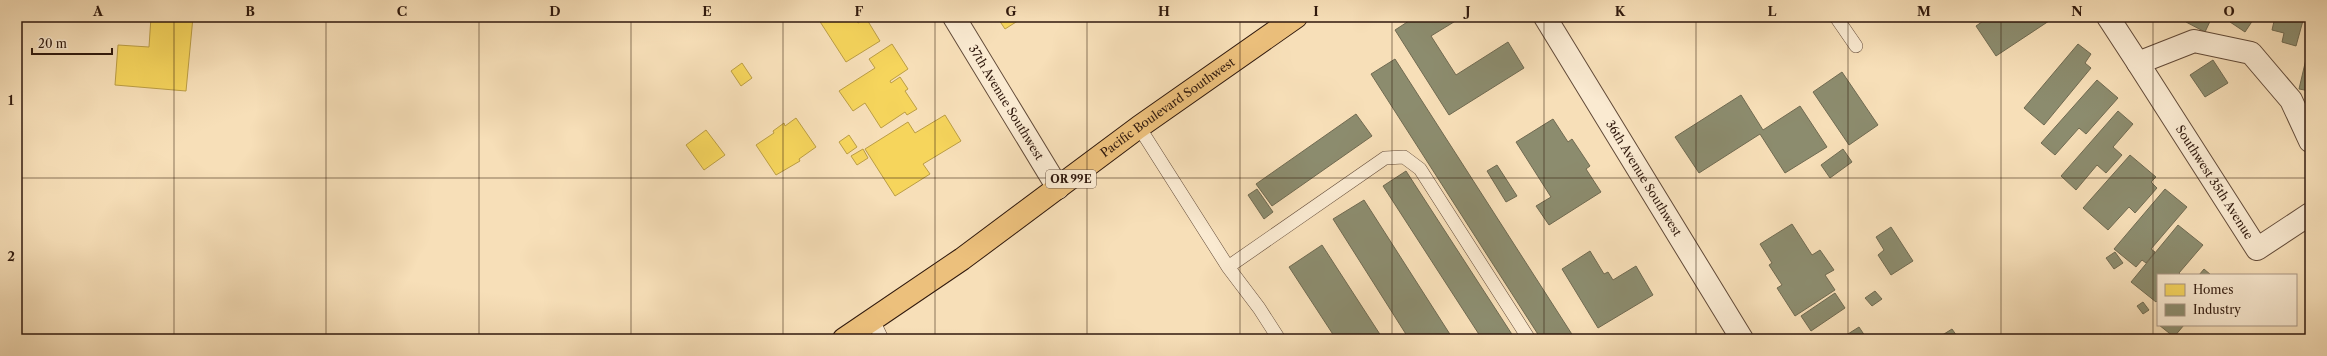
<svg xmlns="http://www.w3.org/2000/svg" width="2327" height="356" font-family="'Libre Caslon Text',serif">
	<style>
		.homes { fill: #f6d55c; stroke: #bb9d44 }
		.industry { fill: #8c8c6e; stroke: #706a51 }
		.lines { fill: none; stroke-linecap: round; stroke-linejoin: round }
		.service-casing { stroke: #624a38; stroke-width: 14 }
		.minor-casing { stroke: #624a38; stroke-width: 24 }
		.primary-casing { stroke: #30190d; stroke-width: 24 }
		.service { stroke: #faead1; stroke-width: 13 }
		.minor { stroke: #faead1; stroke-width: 22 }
		.primary { stroke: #ecc07c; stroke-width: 22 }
		.grid { fill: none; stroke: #30190d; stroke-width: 1; stroke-opacity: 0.55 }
		.labels { text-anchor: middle; stroke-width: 4; stroke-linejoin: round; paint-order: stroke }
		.shield { fill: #faead1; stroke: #6d5848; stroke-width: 1 }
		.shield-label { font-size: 11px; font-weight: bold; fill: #30190d }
		.street-label { font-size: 12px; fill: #30190d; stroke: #faead1 }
		.neatline { fill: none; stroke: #30190d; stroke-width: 1.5 }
		.grid-label { font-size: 13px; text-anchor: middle; font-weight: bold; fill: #30190d }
	</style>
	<rect width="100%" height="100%" fill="#f7dfb8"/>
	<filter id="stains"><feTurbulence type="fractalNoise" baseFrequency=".005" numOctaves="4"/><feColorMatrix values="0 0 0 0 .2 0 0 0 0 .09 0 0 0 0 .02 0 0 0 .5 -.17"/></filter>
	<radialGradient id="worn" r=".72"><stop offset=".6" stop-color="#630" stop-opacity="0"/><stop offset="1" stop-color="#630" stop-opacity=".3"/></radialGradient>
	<path class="homes" d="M151,17h42l-7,74 -71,-6 3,-40 31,2z
		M817,17h37l4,6 8,-5 14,23 -34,21z
		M997,17h27l-19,12z
		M892,44l16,25 -18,12 1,2 9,-6 8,12 -3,2 12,18 -10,6 -2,-3 -24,16 -16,-25 -12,8 -14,-20 36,-23 -6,-9z
		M742,63l10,15 -11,8 -10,-15z
		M945,115l16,26 -38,23 7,10 -35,22 -30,-47 43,-27 7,11z
		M796,118l20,29 -17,12 1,2 -24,14 -20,-30 18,-12 -1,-2 11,-8 1,3z
		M706,130l19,25 -21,15 -18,-25z
		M849,135l8,12 -10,7 -8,-12z
		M863,149l5,9 -11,7 -6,-9z"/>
	<path class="industry" d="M1415,17h47l-31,19 25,39 52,-33 16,26 -75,47 -54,-85z
		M1989,17h66l-59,39 -20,-30z
		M2188,17h24l-7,15 -19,-10z
		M2233,17h22l-10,15 -15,-10z
		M2275,17h29l-8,29 -14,-4 2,-9 -12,-3z
		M2310,42v49l-11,-2z
		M2078,44l13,10 -6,9 6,5 -47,57 -20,-17z
		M1395,59l180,280h-34l-170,-265z
		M2213,60l15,23 -23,14 -15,-22z
		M1842,72l36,53 -29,20 -36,-53z
		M2097,80l21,18 -32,36 -7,-6 -24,27 -14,-12z
		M1741,95l22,35 37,-24 27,41 -42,26 -25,-39 -61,39 -24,-36z
		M2118,111l15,13 -20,23 9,8 -16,18 -9,-8 -21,25 -15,-14z
		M1356,114l16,22 -100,70 -16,-22z
		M1553,119l15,23 4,-3 18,27 -4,3 15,23 -52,33 -13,-19 15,-9 -35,-55z
		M1843,149l9,13 -22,16 -9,-13z
		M2130,155l26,22 -5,5 6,6 -22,25 -6,-6 -21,23 -25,-22z
		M1497,165l20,31 -11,6 -19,-31z
		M1406,171l109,168h-33l-99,-153z
		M1257,189l16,23 -9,7 -16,-24z
		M2165,189l22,18 -36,42 4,3 -9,11 -4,-3 -6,7 -22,-18z
		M1364,200l89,139h-44l-76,-120z
		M1792,224l20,31 8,-5 14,20 -9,5 10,15 -40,26 -18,-28 5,-3 -13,-20 3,-2 -12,-19z
		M2178,225l25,20 -24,28 2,2h-23v25l-2,2 -25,-20z
		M1891,227l22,34 -22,14 -13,-20 6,-5 -8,-13z
		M1322,245l61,94h-47l-47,-72z
		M1590,251l14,23 4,-2 5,8 23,-14 17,29 -55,33 -36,-59z
		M2115,252l8,11 -9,6 -8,-11z
		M2204,269l7,6h-12z
		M1875,291l7,8 -10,7 -7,-8z
		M1835,293l10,15 -34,23 -10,-15z
		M2143,302l6,8 -6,4 -6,-8z
		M2159,325h25l-10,12z
		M1859,327l8,12h-27z
		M1952,329l7,10h-23z"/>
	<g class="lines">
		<g class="service-casing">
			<path id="service" d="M1836,17l20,29
				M1139,127l89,140 31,41 20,31
				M1228,267l157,-109 19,-1 16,12 109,170
				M873,320l9,19"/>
		</g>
		<g class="minor-casing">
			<g id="minor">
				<path id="s1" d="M954,17l104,171"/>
				<path id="s2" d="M1545,17l197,322"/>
				<path d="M2108,17l30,46"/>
				<path id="s3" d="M2310,141l-19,-41 -40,-47 -57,-12 -56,22 119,186 53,-35"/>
			</g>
		</g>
		<g class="primary-casing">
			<g id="primary">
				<path id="s4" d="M844,339l118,-80 177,-132 157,-110"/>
			</g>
		</g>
		<use href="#service" class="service"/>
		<use href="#minor" class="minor"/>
		<use href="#primary" class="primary"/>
	</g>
	<path class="grid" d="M174,17v322M326,17v322M479,17v322M631,17v322M783,17v322M935,17v322M1087,17v322M1240,17v322M1392,17v322M1544,17v322M1696,17v322M1848,17v322M2001,17v322M2153,17v322M17,178h2293"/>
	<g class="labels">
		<rect class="shield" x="1046" y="170" width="50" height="18" rx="3"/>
		<g class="shield-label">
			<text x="1071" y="183">OR 99E</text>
		</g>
		<g class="street-label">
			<text dy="4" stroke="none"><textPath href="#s1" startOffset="100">37th Avenue Southwest</textPath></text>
			<text dy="4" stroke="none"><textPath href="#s4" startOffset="398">Pacific Boulevard Southwest</textPath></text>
			<text dy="4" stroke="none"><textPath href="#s2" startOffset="189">36th Avenue Southwest</textPath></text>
			<text dy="4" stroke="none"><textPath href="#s3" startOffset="367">Southwest 35th Avenue</textPath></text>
		</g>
	</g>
	<rect width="2327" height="356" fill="none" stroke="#f7dfb8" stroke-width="44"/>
	<rect x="2157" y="274" width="140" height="52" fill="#faead1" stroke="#a99683"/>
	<rect x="2165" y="284" width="20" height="12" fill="#f6d55c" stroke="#a99683"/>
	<text x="2193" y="294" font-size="12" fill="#30190d">Homes</text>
	<rect x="2165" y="304" width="20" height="12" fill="#8c8c6e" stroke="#a99683"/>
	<text x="2193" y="314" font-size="12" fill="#30190d">Industry</text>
	<path d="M32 48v6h80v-6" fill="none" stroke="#30190d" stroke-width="2"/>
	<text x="38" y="48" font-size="12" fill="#30190d" stroke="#faead1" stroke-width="3" paint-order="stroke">20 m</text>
	<rect x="22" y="22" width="2283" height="312" class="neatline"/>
	<g class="grid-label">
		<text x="98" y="16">A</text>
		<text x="250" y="16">B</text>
		<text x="402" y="16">C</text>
		<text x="555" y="16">D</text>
		<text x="707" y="16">E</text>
		<text x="859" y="16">F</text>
		<text x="1011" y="16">G</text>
		<text x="1164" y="16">H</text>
		<text x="1316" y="16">I</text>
		<text x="1468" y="16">J</text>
		<text x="1620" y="16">K</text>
		<text x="1772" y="16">L</text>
		<text x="1924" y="16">M</text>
		<text x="2077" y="16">N</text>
		<text x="2229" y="16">O</text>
		<text x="11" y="105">1</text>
		<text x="11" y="261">2</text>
	</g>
	<rect width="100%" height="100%" filter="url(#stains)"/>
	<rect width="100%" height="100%" fill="url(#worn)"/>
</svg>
